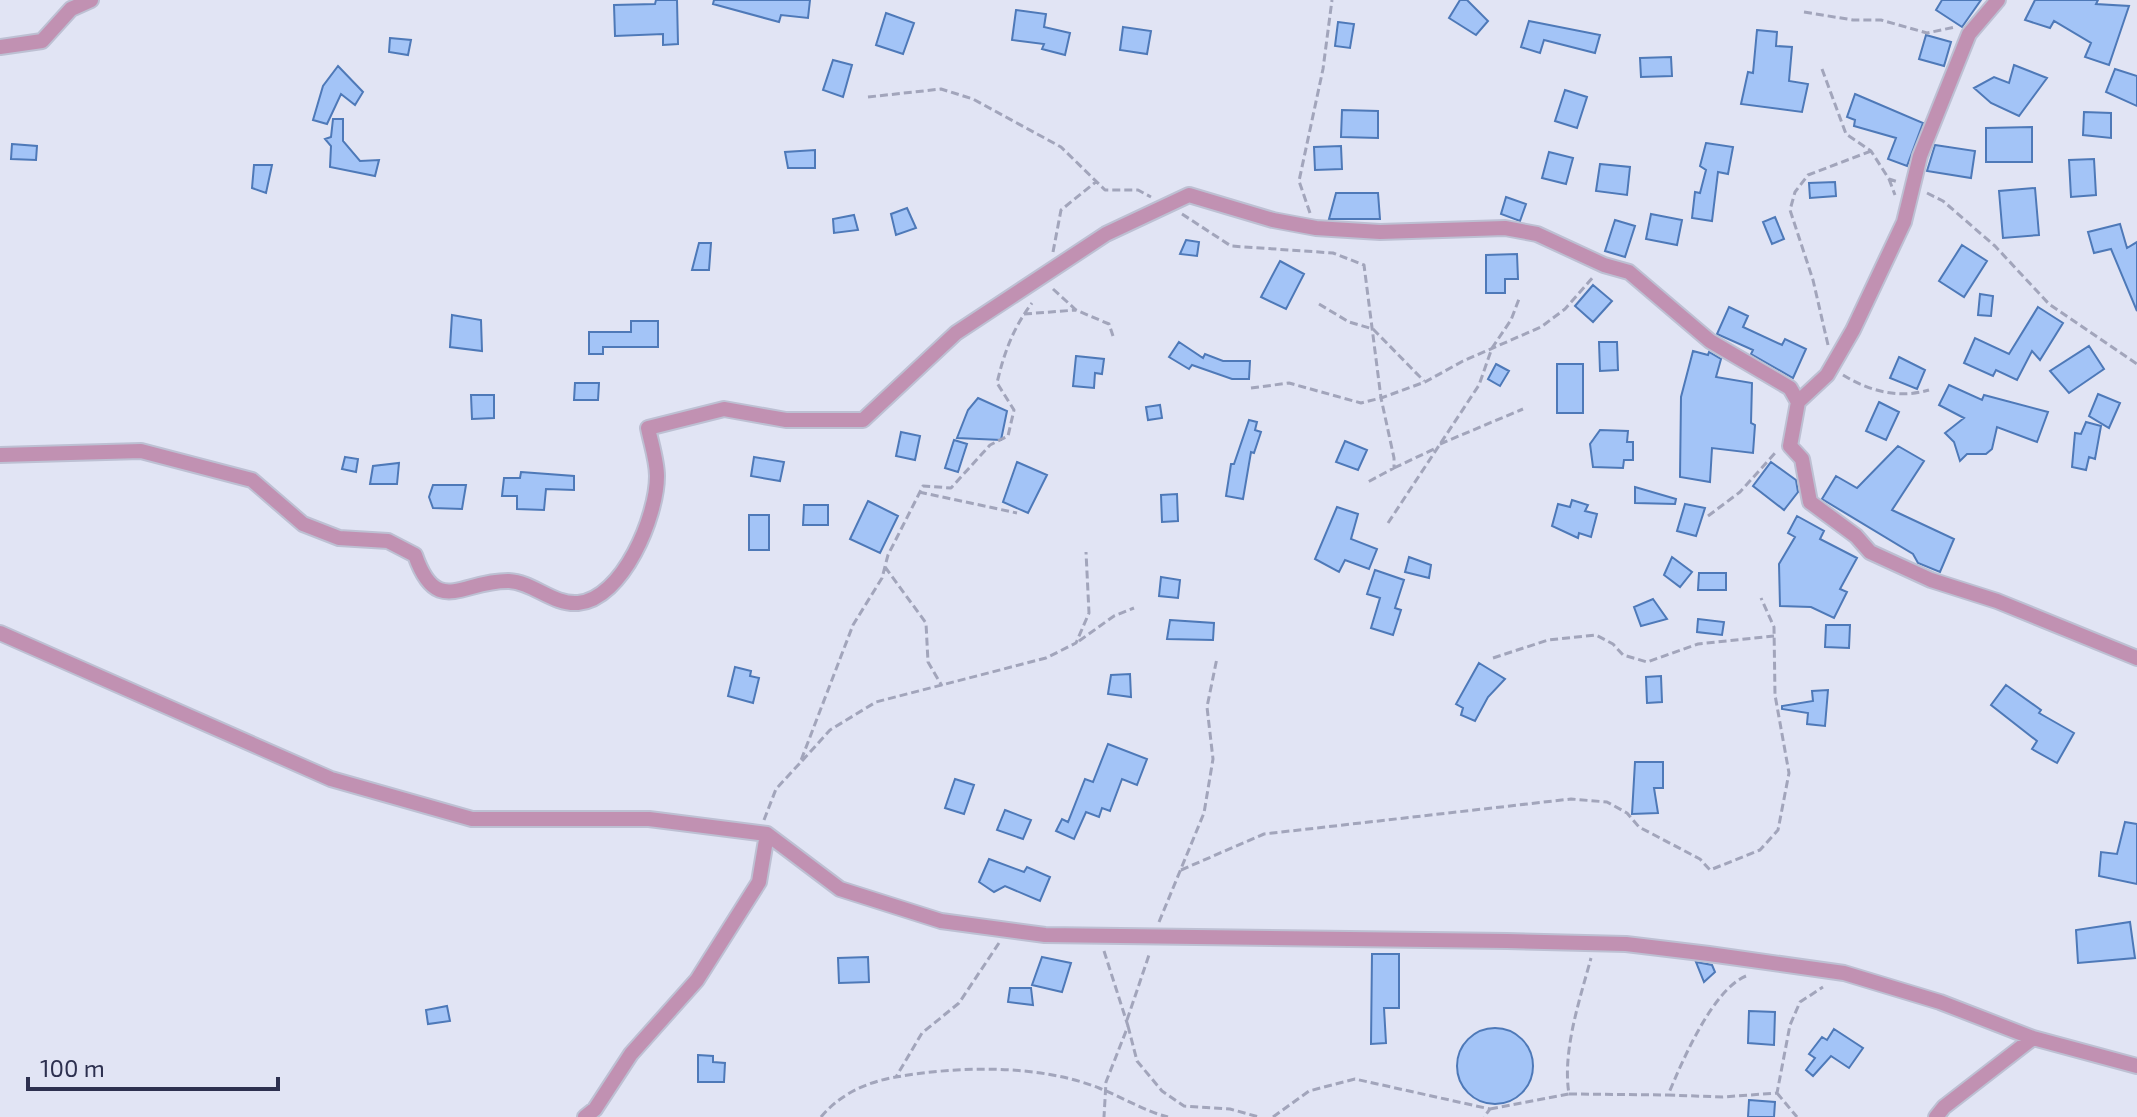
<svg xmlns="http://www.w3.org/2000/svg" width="2137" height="1117" font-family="'Exo 2',sans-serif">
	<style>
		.building { fill: #a3c4f7; stroke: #4e79b8; stroke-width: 2 }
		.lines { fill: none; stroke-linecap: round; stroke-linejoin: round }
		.street-casing { stroke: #bdc0d3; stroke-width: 18 }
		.path { stroke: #a2a5bb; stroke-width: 3; stroke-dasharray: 8 4; stroke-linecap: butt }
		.street { stroke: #c191b2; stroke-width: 14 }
	</style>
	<rect width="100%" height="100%" fill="#e1e4f4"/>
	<path class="building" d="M656,0h21l1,44 -15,1v-11l-48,2 -1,-31 41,-1z
		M714,0h96l-2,18 -27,-3 -2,7 -66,-18z
		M1460,0h7l21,21 -12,14 -27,-17z
		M1942,0h39l-19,27 -26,-17z
		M2035,0h63l-2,4 33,2 -20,59 -24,-8 6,-14 -37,-22 -4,7 -25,-8z
		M1016,10l30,4 -2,13 26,6 -5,22 -23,-6 2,-5 -32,-4z
		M886,13l28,10 -11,31 -27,-9z
		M1529,21l71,14 -5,18 -51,-13 -4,13 -19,-6z
		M1338,22l16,2 -4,24 -15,-2z
		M1123,27l28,4 -4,23 -27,-4z
		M1757,30l20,2 -1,14 16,1 -3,34 19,3 -6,28 -61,-8 7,-32 5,1z
		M1926,35l25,7 -7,24 -25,-7z
		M390,38l21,2 -3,15 -19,-3z
		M1671,57l1,19 -31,1 -1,-19z
		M833,60l19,5 -9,32 -20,-7z
		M2014,65l33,13 -28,38 -28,-13 -17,-15 20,-11 15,6z
		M338,66l25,26 -8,13 -14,-11 -14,30 -14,-4 10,-34z
		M2115,69l22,7v30l-31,-14z
		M1565,90l22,7 -10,31 -22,-7z
		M1855,94l68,29 -16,43 -19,-7 8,-21 -42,-12 1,-6 -8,-3z
		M1342,110l36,1v27l-37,-1z
		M2084,112l27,1v25l-28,-3z
		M333,119h10v22l17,20 19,-1 -4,16 -45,-9 1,-21 -6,-7 6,-2z
		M2032,127v35h-46v-34z
		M1706,143l27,4 -5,27 -10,-2 -6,49 -20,-3 3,-26 5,1 6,-23 -6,-4z
		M12,144l25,2 -1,14 -25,-1z
		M1935,145l40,6 -4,27 -44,-7z
		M1341,146l1,23 -27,1 -1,-23z
		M815,150v18h-27l-3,-16z
		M1549,152l24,6 -7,26 -24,-6z
		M2094,159l2,36 -25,2 -2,-37z
		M1600,164l30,3 -3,28 -31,-4z
		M254,165h18l-6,28 -14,-5z
		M1835,182l1,14 -26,2 -1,-15z
		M2035,188l4,47 -36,3 -4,-47z
		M1336,193h42l2,26h-51z
		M1506,197l20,7 -6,17 -19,-7z
		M907,208l9,20 -20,7 -5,-21z
		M1651,214l31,6 -5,25 -31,-6z
		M854,215l4,15 -24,3 -1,-14z
		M1775,217l9,22 -12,5 -9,-22z
		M1615,220l20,6 -10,31 -20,-6z
		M2120,224l7,24 10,-6v69l-26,-62 -17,4 -6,-21z
		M1186,240l13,2 -2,14 -17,-2z
		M699,243h12l-2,27h-17z
		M1962,245l25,16 -23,36 -25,-16z
		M1517,254l1,25h-13v14h-19v-38z
		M1280,261l24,13 -18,35 -25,-12z
		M1593,285l19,16 -19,21 -18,-16z
		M1980,294l13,2 -2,20 -13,-1z
		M1729,307l19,9 -5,11 39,18 3,-6 21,10 -13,29 -42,-24 2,-4 -36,-16z
		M2038,307l25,16 -23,37 -8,-9 -15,29 -21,-10 -3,6 -29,-13 11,-25 34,16z
		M452,315l29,5 1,31 -32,-4z
		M631,321h27v26h-55v7h-14v-22h42z
		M1179,342l24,16 2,-4 18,7h27l-1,18h-17l-40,-14 -3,4 -20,-12z
		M1599,342h18l1,28 -18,1z
		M2089,346l15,23 -35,24 -19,-22z
		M1693,351l15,4 1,-3 12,7 -5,18 36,6 -1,40 4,2 -2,28 -41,-5 -2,34 -30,-5 1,-80z
		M1076,356l28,3 -2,15 -7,-1 -1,15 -21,-2z
		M1899,357l26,13 -8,19 -27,-11z
		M1496,364l13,7 -9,15 -12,-7z
		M1557,364h26v49h-26z
		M575,383h24l-1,17h-24z
		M1949,385l33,15 2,-5 64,17 -11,30 -40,-15 -5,22 -6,5h-19l-7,7 -6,-19 -9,-9 19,-15 -25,-13z
		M2098,394l22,9 -11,25 -20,-12z
		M471,395h23v23l-22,1z
		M978,398l29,13 -6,29 -44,-2 11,-28z
		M1879,402l20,10 -13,28 -20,-9z
		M1160,405l2,13 -14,2 -2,-13z
		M1249,420l8,2 -2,8 6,2 -7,21 -3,-1 -8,47 -17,-3 5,-32h3z
		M2086,422l15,4 -6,33 -6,-2 -3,13 -14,-3 3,-34 6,1z
		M1600,430l28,1 -1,11h6v18h-9l-1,8 -30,-1 -3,-23z
		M901,432l19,4 -5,24 -19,-4z
		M954,440l13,4 -9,28 -13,-4z
		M1345,441l22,9 -9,20 -22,-8z
		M1898,446l26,15 -32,49 62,29 -14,33 -22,-9 -5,-9 -91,-55 14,-23 21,12z
		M345,457l13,2 -2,13 -14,-3z
		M754,457l30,5 -4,19 -29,-5z
		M1017,462l30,13 -19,38 -25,-11z
		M1771,462l25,18 2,12 -14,18 -31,-24z
		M399,463l-2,21h-27l3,-18z
		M521,472l53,4v14l-28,-1 -2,21 -27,-1v-13h-15l2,-18h16z
		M433,485h33l-4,24 -29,-1 -4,-11z
		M1635,487l41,12 -1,5 -40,-1z
		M1177,494l1,27 -16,1 -1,-27z
		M1572,500l16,5 -3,6 12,3 -6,23 -12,-4 -1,5 -26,-12 6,-22 12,3z
		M868,501l30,15 -18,37 -30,-14z
		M1685,504l20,4 -9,28 -19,-5z
		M804,505h24v20h-25z
		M1337,507l21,7 -7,25 26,10 -8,20 -24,-9 -6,12 -24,-13z
		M749,515h20v35h-20z
		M1797,516l27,15 -4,8 37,19 -17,31 7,3 -13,26 -23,-11 -31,-1 -1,-42 16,-27 -7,-4z
		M1409,557l22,8 -2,13 -24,-6z
		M1672,557l20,15 -12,15 -16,-12z
		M1375,570l29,10 -9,28 6,2 -8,25 -22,-7 9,-30 -13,-4z
		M1699,573h27v17h-28z
		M1161,577l19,3 -2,18 -19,-2z
		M1653,599l14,20 -26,7 -7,-19z
		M1698,619l26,3 -2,13 -25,-3z
		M1170,620l44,3 -1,17 -46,-1z
		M1826,625h24l-1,23 -24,-1z
		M1479,663l26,16 -17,18 -13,24 -14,-6 2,-7 -7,-4z
		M735,667l16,4 -1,5 9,2 -6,25 -25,-7z
		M1130,674l1,23 -23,-3 3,-19z
		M1661,676l1,26 -15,1 -1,-26z
		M2006,685l35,25 -2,3 35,20 -17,30 -25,-14 5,-8 -46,-36z
		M1828,690l-3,36 -18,-2 1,-11 -26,-4v-3l31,-5 -1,-10z
		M1108,744l39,15 -10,26 -15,-6 -12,32 -8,-3 -3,9 -13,-5 -12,27 -18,-8 6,-12 6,3 17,-43 8,3z
		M1635,762h28v26h-9l4,25 -26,1z
		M955,779l19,6 -10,29 -19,-6z
		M1005,810l26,10 -8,19 -26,-9z
		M2125,822l12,2v60l-38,-8 2,-24 16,2z
		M989,859l35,13 3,-5 23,10 -10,24 -35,-15 -11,6 -15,-10z
		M2130,922l5,36 -57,5 -2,-33z
		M1372,954h27v54h-15l2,35 -15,1z
		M868,957l1,25 -30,1 -1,-25z
		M1042,957l29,6 -9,29 -30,-7z
		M1696,962l16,3 3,7 -11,10z
		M1010,988h21l2,17 -25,-3z
		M447,1006l3,15 -22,3 -2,-14z
		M1749,1011l26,1 -1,33 -26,-2z
		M1457 1066a38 38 0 1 1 76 0a38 38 0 1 1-76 0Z
		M1834,1029l29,19 -14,20 -18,-12 -18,20 -7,-6 9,-12 -6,-4 13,-17 5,3z
		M698,1055l15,1v6l12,1 -1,19h-26z
		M1749,1100l26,2 -1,15h-26z"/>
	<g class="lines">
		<g class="street-casing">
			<path id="street" d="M1998,0l-29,34 -49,122 -16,66 -51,108 -26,45 -29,27 -8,44 12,13 8,43 46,34 14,16 61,28 66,21 140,57
				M0,47l42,-6 29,-32 20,-9
				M0,455l141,-4 111,29 51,44 36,14 49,3 27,14c22,63 47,25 94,26 24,1 44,24 69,22 45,-4 79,-87 79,-127 0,-15 -6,-33 -9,-48l76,-19 62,11h77l93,-87 150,-99 83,-39 84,25 43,8 64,4 125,-4 32,6 67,31 25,7 81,69 80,47 8,14
				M0,633l331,146 141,40h177l118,15 73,55 101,32 104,14 462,6 119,3 83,10 135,19 96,29 93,36 104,28
				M585,1117l10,-8 36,-55 66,-74 62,-98 8,-48
				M1936,1117l8,-10 89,-69"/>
		</g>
		<path class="path" d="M1804,12l49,8h28l46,13 28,-6
			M1822,69l24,65 25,17 18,28 9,3
			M868,97l73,-8 32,10 88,48 44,43h33l13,7
			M1889,179l6,16
			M1927,193l16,8 52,45 54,58 88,60
			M1310,213l-11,-32 24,-112 9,-69
			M1182,214l49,32 102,7 31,12 17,133 13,60v10l-28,15
			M1053,252l8,-42 36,-29
			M1053,289l23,21 33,14 4,12
			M1319,304l30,18 24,7 51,52
			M1024,314l52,-4
			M1828,345l-15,-65 -23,-70 5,-18 13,-17 63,-24
			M1843,375c26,16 56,24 86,15
			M1251,388l38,-5 72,20 20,-5 44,-16 38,-21 78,-34 24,-18 29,-33
			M1440,444l83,-35
			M1394,468l40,-19
			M919,492l98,21
			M1708,516l32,-24 36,-40
			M1388,523l91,-138 13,-37 19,-28 8,-21
			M885,567l41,56 2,39 14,24
			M1079,641l35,-25 20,-8
			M1493,658l55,-18 48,-5 17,9 10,11 24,7 51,-18 76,-8
			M802,761l28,-31 46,-28 170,-44 30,-15 13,-30 -3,-61
			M764,820l12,-31 24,-26 53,-138 29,-47 6,-23 35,-69 28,2 39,-43 18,-9 6,-26 -17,-27c7,-30 16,-55 35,-80
			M1181,870l83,-36 307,-35 36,3 20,11 12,14 61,32 10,11 50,-20 18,-20 11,-57 -14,-78 -1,-68 -13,-29
			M1159,922l45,-109 9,-54 -6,-52 10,-49
			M999,943l-40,60 -37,30 -26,44c63,-11 142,-13 203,11 23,9 45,23 69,29
			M1104,951l24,75 -22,56 -2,35
			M1746,976c-34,14 -64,86 -78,119l55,2 54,-4 13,-68 10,-23 23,-15
			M1127,1020l23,-68
			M1128,1026l9,35 25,30 22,15 46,3 29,8
			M1777,1093l20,24
			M1569,1094l99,1
			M1490,1109l79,-15c-7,-43 11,-95 22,-136
			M821,1117c19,-23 46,-35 75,-40
			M1273,1117l36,-26 46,-12 135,30 -6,8"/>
		<use href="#street" class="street"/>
	</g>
	<path d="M28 1077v12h250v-12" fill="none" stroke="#2d304f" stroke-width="4"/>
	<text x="40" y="1077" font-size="24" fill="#2d304f" stroke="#e1e4f4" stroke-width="6" paint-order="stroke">100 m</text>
</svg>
